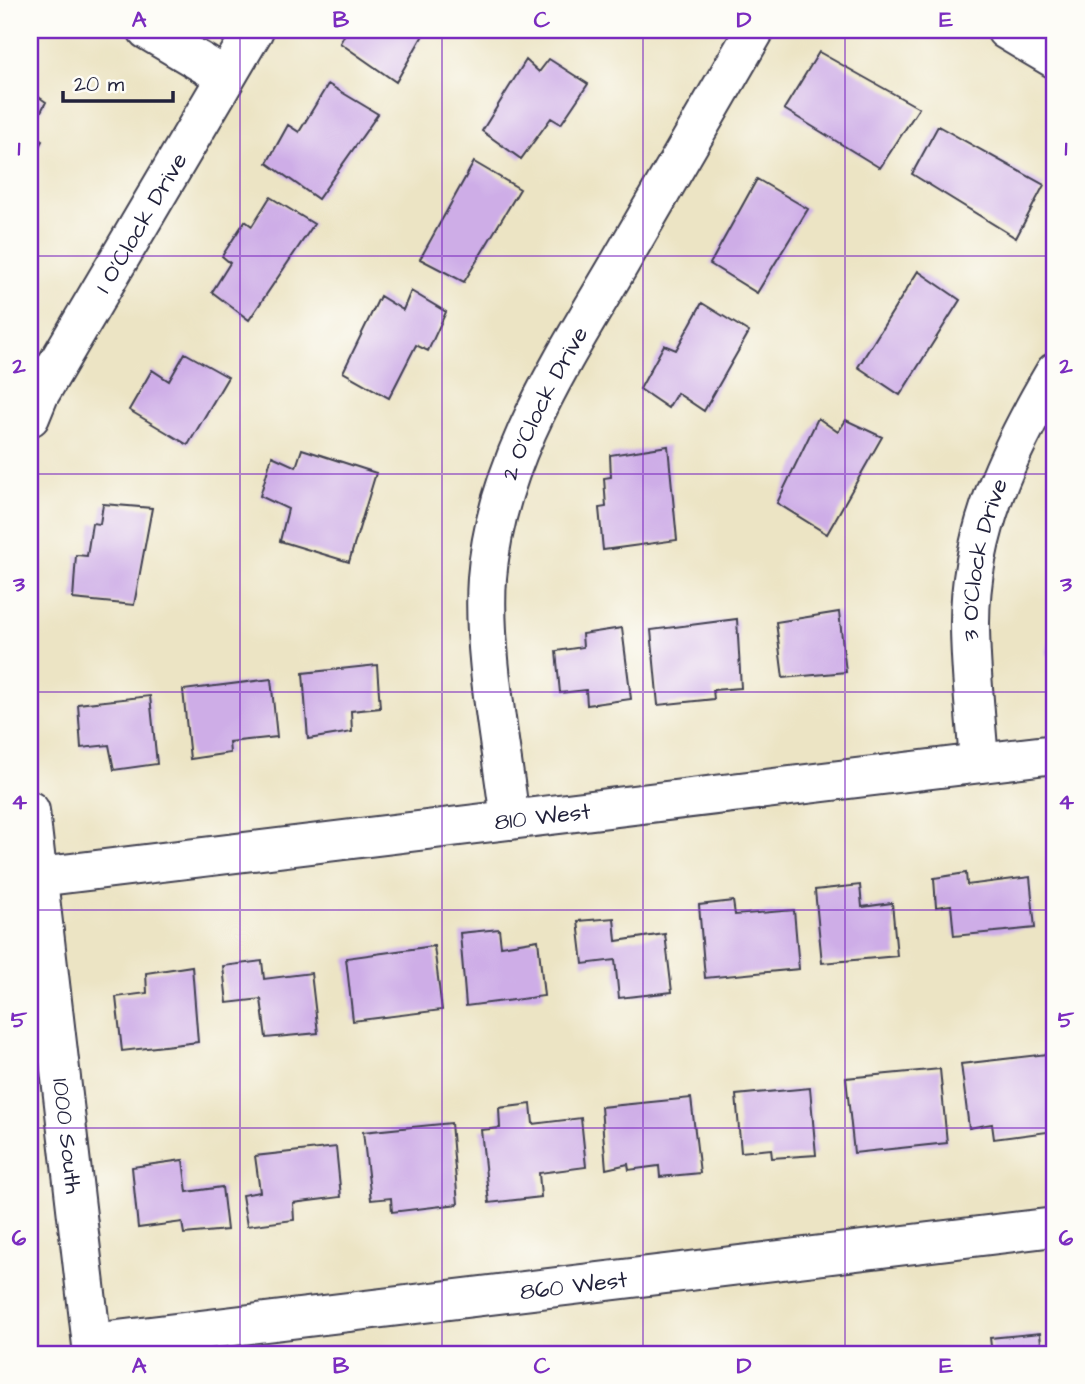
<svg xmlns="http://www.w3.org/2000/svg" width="1085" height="1384" font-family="'Architects Daughter',sans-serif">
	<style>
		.building { fill: #ceade7 }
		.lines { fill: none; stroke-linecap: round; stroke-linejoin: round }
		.minor-casing { stroke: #403f50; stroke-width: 42 }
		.minor { stroke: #fff; stroke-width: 38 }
		.grid { fill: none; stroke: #7b2cbf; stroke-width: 2; stroke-opacity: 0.55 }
		.labels { text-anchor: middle; stroke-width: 5; stroke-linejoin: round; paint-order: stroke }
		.street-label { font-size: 23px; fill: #22223b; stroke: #fdfcf7 }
		.neatline { fill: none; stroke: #7b2cbf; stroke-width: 2.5 }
		.grid-label { font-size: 23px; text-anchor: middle; font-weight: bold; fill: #7b2cbf }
	</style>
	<rect width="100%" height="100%" fill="#fdfcf7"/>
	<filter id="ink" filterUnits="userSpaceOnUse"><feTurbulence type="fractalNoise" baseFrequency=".0143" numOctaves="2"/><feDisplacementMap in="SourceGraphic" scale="14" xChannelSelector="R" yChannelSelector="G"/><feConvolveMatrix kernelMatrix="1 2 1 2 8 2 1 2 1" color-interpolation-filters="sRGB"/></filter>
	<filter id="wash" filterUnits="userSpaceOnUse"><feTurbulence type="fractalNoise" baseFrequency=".00686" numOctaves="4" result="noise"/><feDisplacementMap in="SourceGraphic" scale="28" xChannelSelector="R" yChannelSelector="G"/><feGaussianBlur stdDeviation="1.57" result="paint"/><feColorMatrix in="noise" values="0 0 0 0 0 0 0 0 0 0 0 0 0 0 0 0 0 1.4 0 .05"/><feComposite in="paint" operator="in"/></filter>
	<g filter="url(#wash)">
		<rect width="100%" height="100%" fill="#ece4c4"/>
		<g id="blocks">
			<path class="building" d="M347,30h79l-30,52 -56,-39z
				M819,52l100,56 -39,60 -96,-59z
				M549,59l39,25 -27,40 -10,-6 -30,41 -39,-28 44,-71 13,12z
				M328,84l50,30 -60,85 -51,-36 21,-38 11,7z
				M30,91l16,11 -16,30z
				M938,126l106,59 -28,53 -104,-64z
				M30,132l12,9 -12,21z
				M474,162l46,27 -56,93 -44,-23z
				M757,179l51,30 -51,84 -47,-29z
				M270,197l44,27 -65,96 -37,-28 18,-29 -8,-7 23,-35 7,5z
				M918,271l42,29 -60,95 -42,-28z
				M411,291l35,21 -18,39 -12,-6 -27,53 -46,-26 37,-76 23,14z
				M702,303l47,29 -45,79 -27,-18 -9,15 -28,-19 24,-44 12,5z
				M185,353l43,24 -40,68 -59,-35 23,-40 17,11z
				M818,418l20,14 8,-12 36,17 -55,97 -50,-31z
				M668,446l9,94 -74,10 -4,-42 7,-1 -2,-29 7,-1 -1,-22z
				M302,449l74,24 -27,89 -69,-21 8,-32 -28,-13 12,-40 24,11z
				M103,504l49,4 -18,97 -61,-6 3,-44 11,1 5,-33 8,1z
				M839,612l7,60 -63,6 -7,-56z
				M737,619l4,69 -28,2 1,9 -56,6 -7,-75z
				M1055,625v32l-9,-3z
				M622,628l9,71 -44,6 -1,-15 -26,3 -4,-42 27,-4 -1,-13z
				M377,665l3,43 -29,3 1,21 -44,7 -5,-66z
				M271,679l6,58 -48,5 1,11 -40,6 -7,-69z
				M150,696l7,68 -43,6 -5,-25 -28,3 -3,-44z
				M966,873l1,12 63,-8 5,51 -81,8 -3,-31 -15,2 -2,-29z
				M860,885l2,22 30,-4 5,53 -75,7 -7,-73z
				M733,901l2,14 59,-5 5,59 -94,9 -6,-73z
				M614,918l2,23 49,-7 7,58 -53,6 -4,-38 -32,4 -5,-43z
				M499,929l2,17 37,-6 6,56 -78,10 -6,-73z
				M434,946l8,64 -89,11 -7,-63z
				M262,961l2,18 47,-6 7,60 -52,5 -5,-39 -34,4 -4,-37z
				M192,966l6,76 -76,9 -6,-54 31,-4 -1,-20z
				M1047,1054l8,77 -61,8 -2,-15 -23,4 -8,-64z
				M940,1069l7,74 -93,10 -8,-75z
				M810,1088l6,67 -44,3 -1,-9 -30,3 -5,-57z
				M691,1098l9,75 -40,4 -1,-11 -30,4 -1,-6 -22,5 -5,-62z
				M531,1104l2,20 48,-6 5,49 -47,6 2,24 -52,6 -8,-73 19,-2 -1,-20z
				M451,1123l7,81 -66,8 -1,-14 -20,2 -8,-68z
				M336,1147l5,50 -48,6 1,17 -47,6 -5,-31 18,-3 -5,-36z
				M183,1160l4,32 35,-5 5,43 -43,4 -2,-12 -44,6 -6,-61z
				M1040,1333l2,21h-50l-2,-16z
				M963,1348l1,6h-50v-2z"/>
		</g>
	</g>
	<g filter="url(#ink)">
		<use href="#blocks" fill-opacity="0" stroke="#403f50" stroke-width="2"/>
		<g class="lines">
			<g class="minor-casing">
				<g id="minor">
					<path d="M147,30l79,47"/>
					<path d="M1006,30l49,29"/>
					<path id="s1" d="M30,417l9,-22 215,-365"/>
					<path id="s2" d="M979,763c-3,-46 -9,-93 -9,-140 0,-93 39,-173 85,-251"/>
					<path id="s3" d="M30,811l63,543"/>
					<path id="s4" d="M510,820c-9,-75 -28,-169 -23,-242 9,-116 73,-213 130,-310 46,-79 92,-159 138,-238"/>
					<path id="s5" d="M30,878l1025,-124"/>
					<path id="s6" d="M92,1343l963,-116"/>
				</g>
			</g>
			<use href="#minor" class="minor"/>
		</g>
	</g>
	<path class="grid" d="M240,30v1324M442,30v1324M643,30v1324M845,30v1324M30,256h1025M30,474h1025M30,692h1025M30,910h1025M30,1128h1025"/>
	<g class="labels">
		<g class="street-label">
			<text dy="8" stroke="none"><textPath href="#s1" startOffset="224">1 O'Clock Drive</textPath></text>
			<text dy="8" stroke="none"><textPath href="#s4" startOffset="429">2 O'Clock Drive</textPath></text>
			<text dy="8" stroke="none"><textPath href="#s2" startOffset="205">3 O'Clock Drive</textPath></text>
			<text dy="8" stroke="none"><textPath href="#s5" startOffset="516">810 West</textPath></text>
			<text dy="8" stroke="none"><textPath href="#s3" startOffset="327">1000 South</textPath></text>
			<text dy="8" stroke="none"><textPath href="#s6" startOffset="485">860 West</textPath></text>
		</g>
	</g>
	<rect width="1085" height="1384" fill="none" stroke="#fdfcf7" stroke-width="77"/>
	<path d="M63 91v10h110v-10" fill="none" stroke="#22223b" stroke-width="3.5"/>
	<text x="74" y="91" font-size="21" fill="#22223b" stroke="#fdfcf7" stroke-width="5" paint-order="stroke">20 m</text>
	<rect x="38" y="38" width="1008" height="1308" class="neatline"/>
	<g class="grid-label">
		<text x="139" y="27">A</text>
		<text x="341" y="27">B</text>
		<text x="542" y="27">C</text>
		<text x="744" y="27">D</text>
		<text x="946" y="27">E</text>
		<text x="19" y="155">1</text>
		<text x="1066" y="155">1</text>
		<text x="19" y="373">2</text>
		<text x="1066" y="373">2</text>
		<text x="19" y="591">3</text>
		<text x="1066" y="591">3</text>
		<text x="19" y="809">4</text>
		<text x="1066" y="809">4</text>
		<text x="19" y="1027">5</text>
		<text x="1066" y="1027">5</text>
		<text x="19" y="1245">6</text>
		<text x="1066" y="1245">6</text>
		<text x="139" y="1373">A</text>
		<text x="341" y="1373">B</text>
		<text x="542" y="1373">C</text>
		<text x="744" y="1373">D</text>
		<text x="946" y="1373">E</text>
	</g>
</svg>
